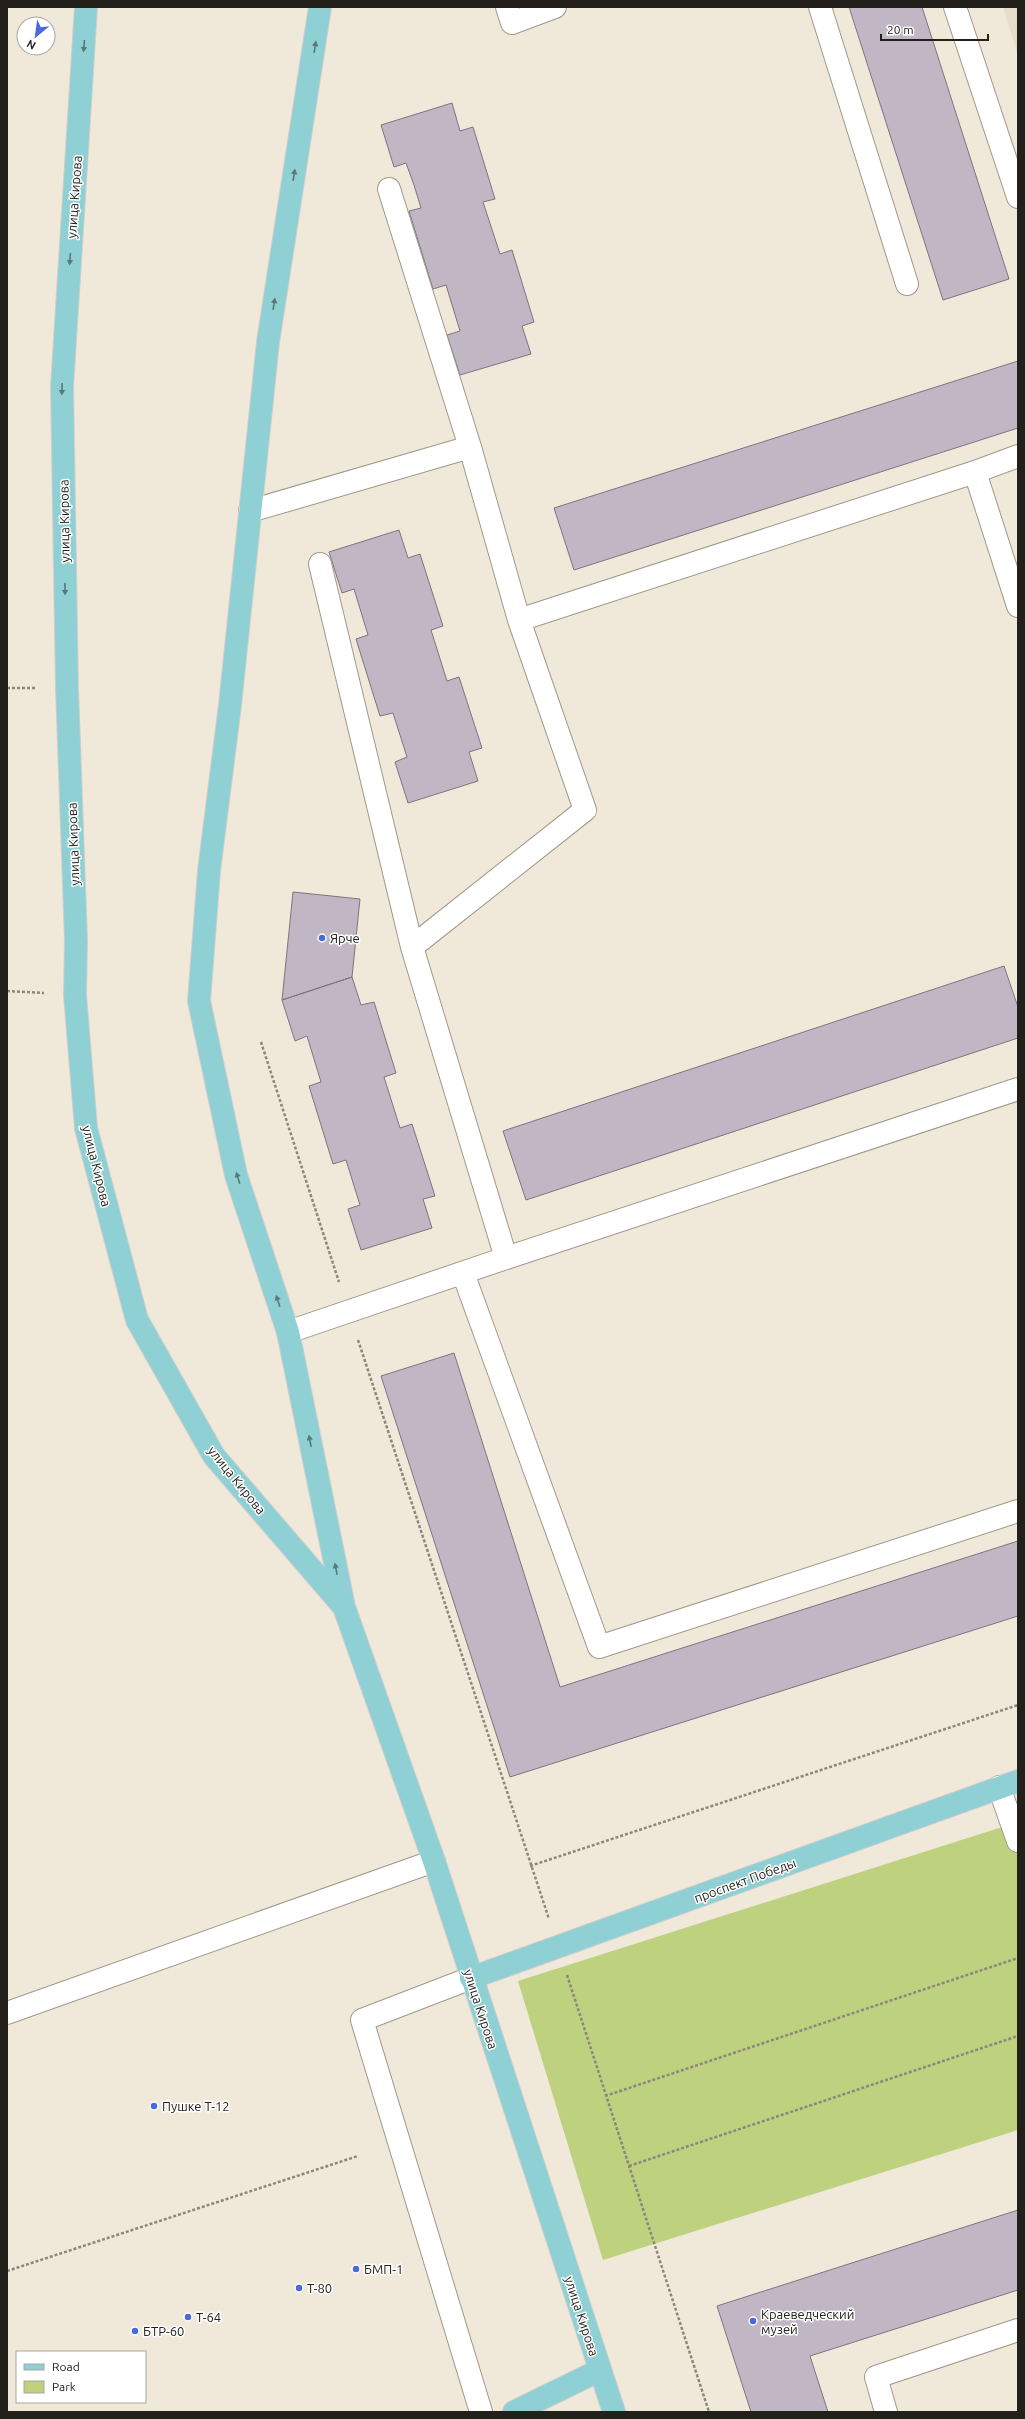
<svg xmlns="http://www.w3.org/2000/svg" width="1025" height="2419" font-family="Ubuntu,sans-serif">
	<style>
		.built { fill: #e6dcc7 }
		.green { fill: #bed17f }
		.building { fill: #c1b6c3; stroke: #7e7480 }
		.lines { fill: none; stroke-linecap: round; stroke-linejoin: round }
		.minor-casing { stroke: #9f998b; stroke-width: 24 }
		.major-casing { stroke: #cfcecd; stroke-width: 24 }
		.path { stroke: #8c877d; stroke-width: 2.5; stroke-dasharray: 3 2; stroke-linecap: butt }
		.minor { stroke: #fff; stroke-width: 22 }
		.major { stroke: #8fd0d4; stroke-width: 22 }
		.oneway { fill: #597878 }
		.poi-dot { fill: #4b68dc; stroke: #fff; stroke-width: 1.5 }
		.labels { text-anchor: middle; stroke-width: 3; stroke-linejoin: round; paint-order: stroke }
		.street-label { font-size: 13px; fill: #23201b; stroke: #fff }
		.poi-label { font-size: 13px; fill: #23201b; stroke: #fff; text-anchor: start }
	</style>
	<rect width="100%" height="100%" fill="#f0e9da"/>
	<path class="built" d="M1003,7h15v48z"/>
	<path class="green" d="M1018,1822v308l-415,130 -85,-279z"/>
	<path class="building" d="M849,7h73l87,272 -66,21z
		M452,103l8,28 13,-4 22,72 -12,3 17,52 12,-4 22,72 -12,4 9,28 -71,21 -13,-40 13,-4 -14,-46 -13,4 -24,-78 12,-3 -7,-23 -8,-22 -12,4 -13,-42z
		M1018,361v67l-444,142 -20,-62z
		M399,530l9,28 12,-4 23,72 -12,4 16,51 12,-4 23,71 -13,4 9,29 -70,22 -13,-41 12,-5 -14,-44 -13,3 -24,-77 12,-4 -14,-46 -12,4 -13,-41z
		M293,892l67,7 -8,78 -70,23z
		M1004,966l14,41v31l-492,162 -23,-69z
		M352,977l9,28 13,-3 22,71 -12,4 16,51 12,-4 23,72 -12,3 9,29 -71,22 -13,-41 12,-4 -14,-45 -13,4 -24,-78 12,-4 -14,-46 -12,5 -13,-41z
		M454,1353l106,334 458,-146v75l-508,161 -129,-401z
		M1018,2210v80l-208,66 18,56h-77l-34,-106z"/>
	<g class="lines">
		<g class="minor-casing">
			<path id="minor" d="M507,7l5,16 43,-16
				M820,7l87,277
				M955,7l63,190
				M389,189l81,258
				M975,472l43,-16
				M250,511l220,-64 49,173 66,190 -173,137 94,311 -218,74
				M320,564l92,383
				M519,620l456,-148 43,134
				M506,1258l512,-169
				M463,1273l136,374 419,-136
				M999,1787l19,54
				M471,1978l-109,42 119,392
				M7,2013l427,-152
				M886,2412l-10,-35 142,-47"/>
		</g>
		<g class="major-casing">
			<path id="major" d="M86,7l-24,380 5,301 9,253 -1,54 11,133 51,192 77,136 129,150
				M320,7l-52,335 -38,363 -21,166 -10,130 37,174 52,157 56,275 90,254 180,551
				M471,1978l547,-197
				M514,2412l86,-42"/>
		</g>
		<path class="path" d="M7,688h29
			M7,991l37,2
			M261,1042l78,240
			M358,1340l191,579
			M530,1866l488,-161
			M567,1975l142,437
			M605,2096l413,-138
			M629,2166l389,-130
			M7,2271l351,-115"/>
		<use href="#minor" class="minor"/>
		<use href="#major" class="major"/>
	</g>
	<defs><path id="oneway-solid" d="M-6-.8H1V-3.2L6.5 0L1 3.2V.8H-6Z"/></defs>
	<g class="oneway">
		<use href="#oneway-solid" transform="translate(84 46) rotate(94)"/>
		<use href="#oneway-solid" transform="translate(315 47) rotate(-81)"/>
		<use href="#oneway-solid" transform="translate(294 175) rotate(-81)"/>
		<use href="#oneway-solid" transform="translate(70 259) rotate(94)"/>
		<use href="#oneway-solid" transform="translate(274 304) rotate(-81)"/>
		<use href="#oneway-solid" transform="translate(62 389) rotate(91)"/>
		<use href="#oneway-solid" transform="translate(65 589) rotate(89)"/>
		<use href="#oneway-solid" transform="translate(238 1178) rotate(-107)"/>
		<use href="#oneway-solid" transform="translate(278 1301) rotate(-108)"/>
		<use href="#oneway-solid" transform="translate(310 1441) rotate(-101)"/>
		<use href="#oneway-solid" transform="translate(336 1569) rotate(-101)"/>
	</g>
	<g class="poi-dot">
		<circle cx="322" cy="938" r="4"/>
		<circle cx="154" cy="2106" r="4"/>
		<circle cx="356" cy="2269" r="4"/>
		<circle cx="299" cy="2288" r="4"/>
		<circle cx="188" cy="2317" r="4"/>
		<circle cx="753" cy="2321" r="4"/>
		<circle cx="135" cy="2331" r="4"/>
	</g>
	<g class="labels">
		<g class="street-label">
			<text transform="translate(74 197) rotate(-86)" y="5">улица Кирова</text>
			<text transform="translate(64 521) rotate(-91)" y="5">улица Кирова</text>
			<text transform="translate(73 844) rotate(-92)" y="5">улица Кирова</text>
			<text transform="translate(97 1166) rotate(76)" y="5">улица Кирова</text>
			<text transform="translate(237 1480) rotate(51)" y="5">улица Кирова</text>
			<text transform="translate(745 1880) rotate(-20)" y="5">проспект Победы</text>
			<text transform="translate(481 2009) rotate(72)" y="5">улица Кирова</text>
			<text transform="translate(582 2316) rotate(72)" y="5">улица Кирова</text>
		</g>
		<g class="poi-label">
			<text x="330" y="943">Ярче</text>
			<text x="162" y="2111">Пушке Т-12</text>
			<text x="364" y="2274">БМП-1</text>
			<text x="307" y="2293">Т-80</text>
			<text x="761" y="2319">Краеведческий<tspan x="761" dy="15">музей</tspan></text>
			<text x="196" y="2322">Т-64</text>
			<text x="143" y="2336">БТР-60</text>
		</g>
	</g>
	<rect width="1025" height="2419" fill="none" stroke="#23201b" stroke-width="16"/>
	<rect x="16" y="2351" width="130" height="52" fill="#ffffff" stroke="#a7a6a4"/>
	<rect x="24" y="2364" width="20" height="6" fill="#8fd0d4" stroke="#a7a6a4"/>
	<text x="52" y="2371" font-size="12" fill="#23201b">Road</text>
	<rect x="24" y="2381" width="20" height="12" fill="#bed17f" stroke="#a7a6a4"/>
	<text x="52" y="2391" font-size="12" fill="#23201b">Park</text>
	<g transform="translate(36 36) rotate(209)"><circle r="19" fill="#ffffff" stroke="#a7a6a4"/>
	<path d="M0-3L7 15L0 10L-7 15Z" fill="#4b68dc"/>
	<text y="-6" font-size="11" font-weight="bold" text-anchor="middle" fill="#23201b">N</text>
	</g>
	<path d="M881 34v6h107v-6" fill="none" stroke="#23201b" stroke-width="2"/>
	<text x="887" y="34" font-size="12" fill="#23201b" stroke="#ffffff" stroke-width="3" paint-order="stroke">20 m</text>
</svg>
